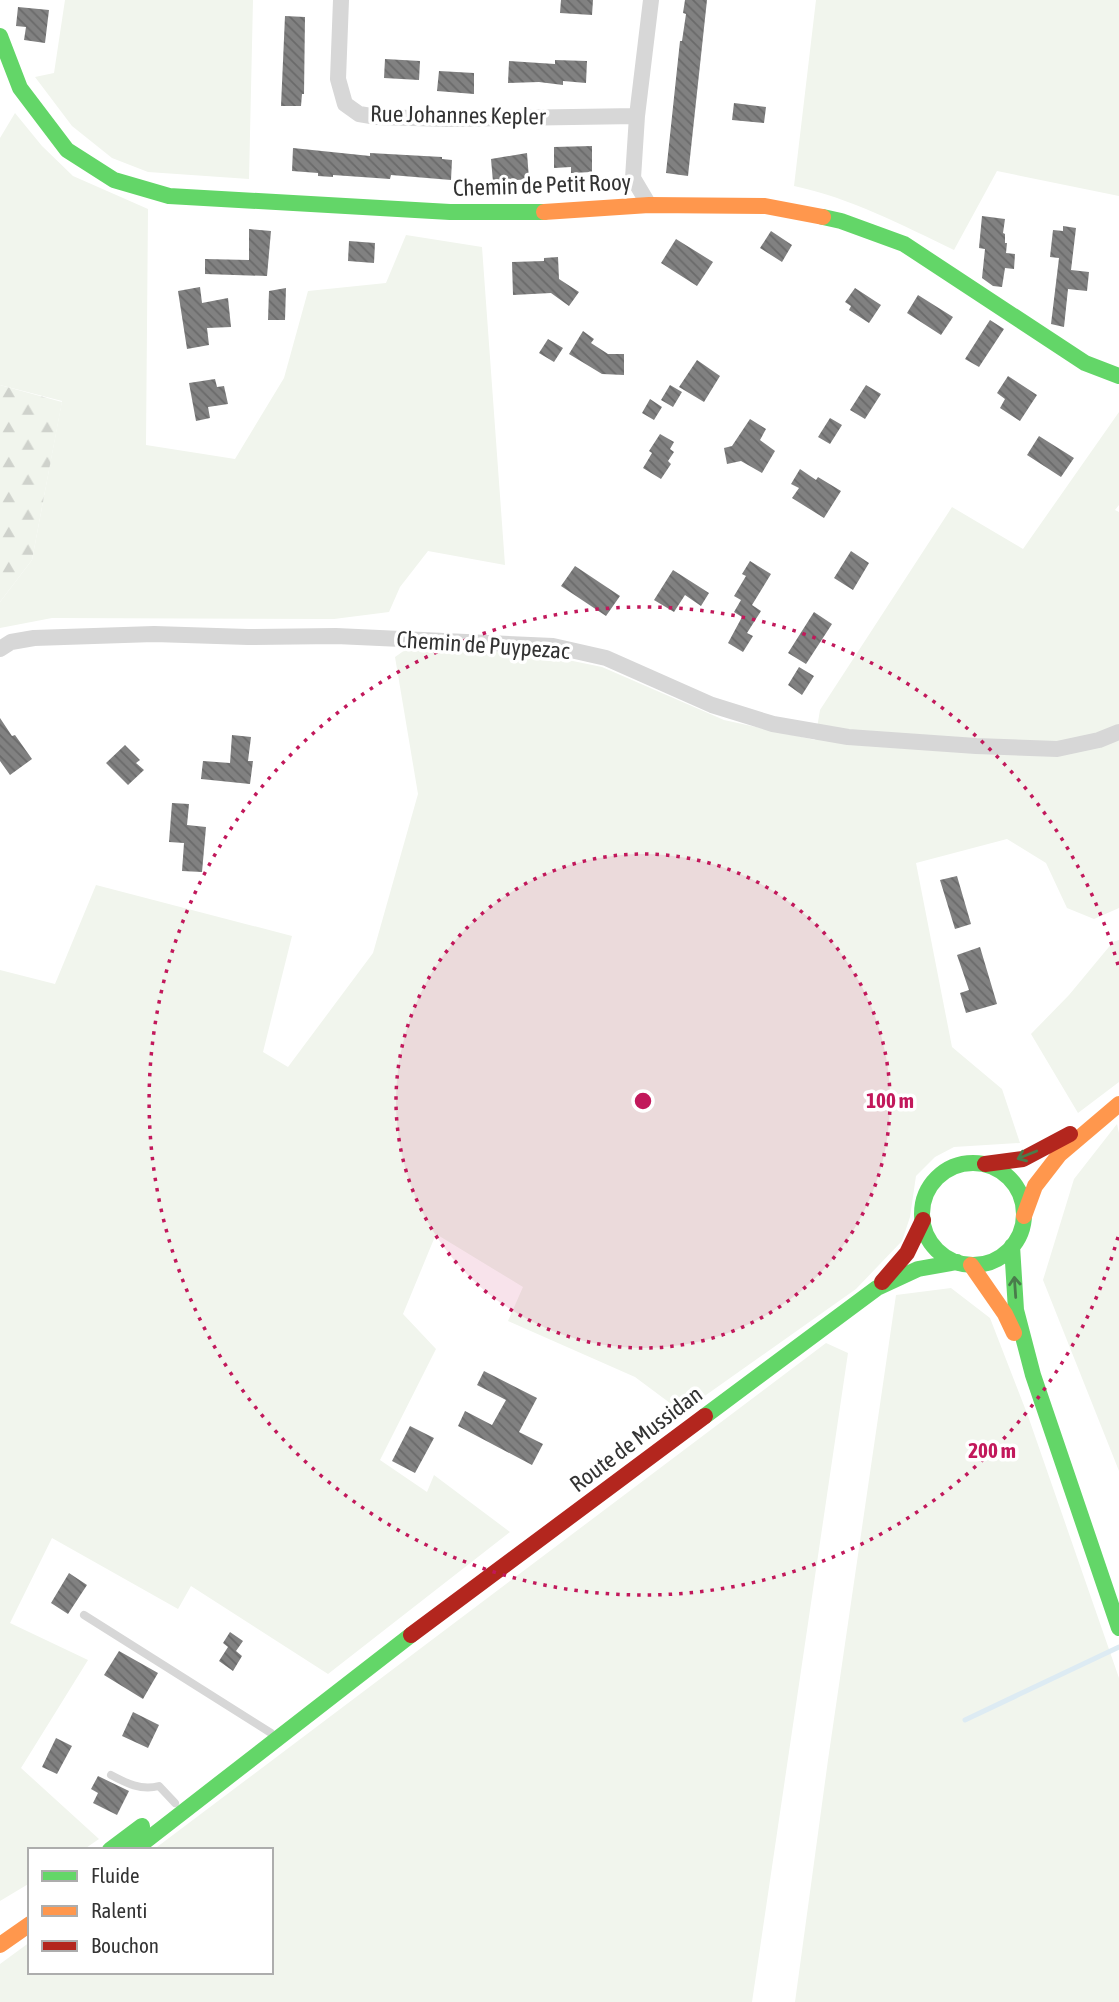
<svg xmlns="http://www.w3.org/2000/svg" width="1119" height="2002" font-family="'Asap Condensed',sans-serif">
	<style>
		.grass { fill: #f1f5ed }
		.forest { fill: url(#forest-firs) }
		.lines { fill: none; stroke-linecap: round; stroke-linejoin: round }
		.stream { stroke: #ddebf3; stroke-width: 5 }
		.building { fill: url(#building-back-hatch) }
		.lane { stroke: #d7d7d7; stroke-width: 8 }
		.street { stroke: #d7d7d7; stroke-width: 16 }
		.fast { stroke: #63d668; stroke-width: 16 }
		.slow { stroke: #ff974d; stroke-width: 16 }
		.jam { stroke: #b3261e; stroke-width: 16 }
		.oneway { stroke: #497c4b }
		.ring { fill: none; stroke: #c2185b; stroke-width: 3.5; stroke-dasharray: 3.5 7 }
		.labels { text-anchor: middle; stroke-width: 7; stroke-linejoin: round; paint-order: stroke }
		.street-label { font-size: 23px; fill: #333; stroke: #fff }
		.centre { fill: #c2185b; stroke: #fff; stroke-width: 3.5 }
		.ring-label { font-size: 21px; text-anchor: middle; font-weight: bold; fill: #c2185b; stroke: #fff; stroke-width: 7; stroke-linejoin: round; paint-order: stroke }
	</style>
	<defs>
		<pattern id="forest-firs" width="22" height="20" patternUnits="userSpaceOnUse" patternTransform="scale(1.75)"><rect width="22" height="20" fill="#f1f5ed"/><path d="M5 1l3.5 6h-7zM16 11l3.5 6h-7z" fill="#cfd2cc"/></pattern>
		<pattern id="building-back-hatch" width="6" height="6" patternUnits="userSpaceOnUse" patternTransform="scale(1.75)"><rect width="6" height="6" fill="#818181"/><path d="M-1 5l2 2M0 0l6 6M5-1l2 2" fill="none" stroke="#6a6a6a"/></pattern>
	</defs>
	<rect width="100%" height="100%" fill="#fff"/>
	<path class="grass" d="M65,0h188l-4,179 -101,-7 -36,-14 -40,-32 -37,-49 19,-4z
		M816,0h303v196l-122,-25 -43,79c-52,-25 -103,-52 -160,-64z
		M15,113l27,33 31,30 75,33 -2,236 89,14 49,-81 24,-87 78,-8 20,-48 76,12 23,318 -77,-14 -28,36 -11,25 -55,7 -282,-1 -52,10v-26l32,-42 30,-159 -62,-16v-247z
		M1119,412v93l-4,5 4,2v396l-25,11 -27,-11 -21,-45 -39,-24 -91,24 36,184 50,42 18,54 -66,4 -19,10 -19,19 -6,41 -8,24 -46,48 -174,123 -47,-35 -127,-56 15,-34 -87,-53 -33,80 33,35 -56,111 47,32 7,-17 76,57 -182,142 -137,-88 -13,23 -126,-71 -42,85 78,37 -67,108 78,71 -16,11h-53v33l-30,18v-931l55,14 41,-99 196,51 -29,116 25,15 85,-114 45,-159 -23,-137 10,-7 129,3 68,14 122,53 91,20 5,-30 132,-203 71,42z
		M1119,940v142l-41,31 -47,-79 38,-39 44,-53z
		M1117,1124l2,9v338l-76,-191 31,-101z
		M951,1288l39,30 38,98 91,262v324h-324l33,-242 68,-465z
		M826,1343l22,10 -96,649h-752v-38l30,-22v30h241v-122h-118z"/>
	<path class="forest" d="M0,385l62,17 -30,158 -32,42z"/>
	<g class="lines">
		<path class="stream" d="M965,1720l154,-73"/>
	</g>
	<path class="building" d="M561,0h32l-1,15 -32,-2z
		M685,0h22l-19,176 -22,-3 14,-132h2l4,-27 -3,-1z
		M18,7l31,3 -4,33 -21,-3 2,-13 -10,-1z
		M285,16l20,1 -1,77h-2l-1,12h-20z
		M385,59l35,2 -1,19 -35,-2z
		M555,60l32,1 -1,22 -23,-2v4l-24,-3 -31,1 1,-22 46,3z
		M439,71l35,2v21l-37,-3z
		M734,103l32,4 -2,16 -32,-3z
		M592,146v26l-21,1v-6l-17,1v-21z
		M293,148l77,8v-3l72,4v2l10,1 -1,20 -60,-5 -1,4 -57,-4v2l-15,-1v-3l-26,-2z
		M527,153l2,26 -36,3 -2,-23z
		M982,216l23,3 -2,14 2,1v9h2l-1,10 9,1 -1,15 -9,-1 -3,19 -9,-1 -11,-8 3,-29 -6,-1z
		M1063,226l13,2 -5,42 18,2 -2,19 -19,-2 -4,38 -13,-3 8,-66 -9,-1 3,-27 10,1z
		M249,229l22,2 -4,45 -62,-2v-15l44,1z
		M771,231l21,14 -10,17 -22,-14z
		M676,239l37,23 -16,24 -36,-23z
		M349,241l26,2 -1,20 -26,-2z
		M558,257l1,22 20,13 -10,14 -18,-13 -38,2 -1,-33 32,-1v-3z
		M200,287l2,16 26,-5 3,29 -24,1 2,17 -22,4 -9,-58z
		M286,288l-1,32h-17l1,-29z
		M855,288l26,17 -12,18 -20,-13 2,-4 -6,-4z
		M918,295l35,22 -12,18 -34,-22z
		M990,320l14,9 -25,38 -14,-8z
		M583,331l11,8 -3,4 17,11h16v21l-22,-1 -33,-20z
		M548,339l15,9 -9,14 -15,-9z
		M697,360l23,16 -16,26 -25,-15z
		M1008,376l29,19 -17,26 -20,-13 5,-9 -8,-6z
		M215,379l2,8 7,-1 4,18 -20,3 2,11 -14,3 -7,-38z
		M670,385l12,7 -9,15 -12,-7z
		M866,385l15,9 -16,25 -15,-9z
		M650,399l12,8 -8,13 -12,-7z
		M830,418l12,7 -12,19 -12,-7z
		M750,419l16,10 -6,11 15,11 -13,22 -21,-12 -14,3 -3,-16 8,-2z
		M660,434l14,8 -4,7 4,3 -6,9 3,3 -10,15 -18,-11 9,-15 -3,-2z
		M1039,436l35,22 -13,19 -34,-22z
		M800,469l16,11 2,-3 23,14 -17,27 -32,-20 7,-10 -8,-4z
		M851,551l18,12 -16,27 -19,-12z
		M750,561l21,13 -19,31 9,6 -14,22 6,3 -10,16 -15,-9 14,-26 -8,-5 7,-12 -7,-4 12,-20 -4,-2z
		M575,566l45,30 -14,20 -45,-30z
		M673,570l36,23 -8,13 -16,-11 -11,17 -20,-12z
		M814,612l18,12 -26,40 -18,-11z
		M799,667l15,9 -12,19 -14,-10z
		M0,718l12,18 3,-1 17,24 -22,16 -10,-14z
		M232,735l19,2 -3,24h5l-3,23 -49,-5 2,-18 27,2z
		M125,745l15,15 -4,3 8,7 -16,15 -22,-22z
		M172,803l17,1 -2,21 19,2 -4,45 -20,-1 2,-28 -15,-1z
		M957,876l14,48 -16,5 -15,-49z
		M980,947l17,57 -31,9 -6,-20 9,-3 -12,-35z
		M484,1371l53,27 -18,34 24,12 -11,21 -74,-39 7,-15 27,14 14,-25 -29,-15z
		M410,1426l24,12 -19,35 -23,-12z
		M69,1573l18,12 -19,29 -17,-11z
		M230,1632l13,9 -7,10 6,5 -9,15 -14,-10 9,-14 -5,-4z
		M119,1651l39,22 -15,26 -39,-24z
		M133,1712l26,13 -11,23 -26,-12z
		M56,1738l16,8 -15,28 -15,-7z
		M98,1776l31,15 -12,24 -24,-12 5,-10 -7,-4z"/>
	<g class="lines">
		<path class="lane" d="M84,1615l187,118 5,5
			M111,1775c15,8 30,16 48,11l16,17"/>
		<path class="street" d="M341,0l-3,79 7,25 14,10 18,3 71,2 189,-3
			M649,205l-16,-27 4,-62 14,-116
			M0,649l11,-7 23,-4 120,-4 94,3 88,-1 217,10 53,12 106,47 61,19 75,13 128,9 81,3 42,-9 20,-8"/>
		<path class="fast" d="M0,36l20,52 47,62 47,30 55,16 281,16h94
			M823,217l18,4 63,23 181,119 34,13
			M922 1214a51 51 0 1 1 102 0a51 51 0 1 1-102 0Z
			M1012,1246l4,64 17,65 86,253
			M705,1416l172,-128 41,-19 39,-7
			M110,1850l32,-24
			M134,1850l277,-215"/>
		<path class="slow" d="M544,212l105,-7 116,1 58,11
			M1024,1216l11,-30 24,-31 60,-51
			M971,1265l34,49 9,19
			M0,1945l30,-21"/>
		<path class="jam" d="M985,1164l38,-5 47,-25
			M882,1282l25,-29 16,-33
			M411,1635l294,-219"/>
	</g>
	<defs><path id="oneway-shaft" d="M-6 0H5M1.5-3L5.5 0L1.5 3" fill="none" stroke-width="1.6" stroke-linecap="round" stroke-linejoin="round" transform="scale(1.75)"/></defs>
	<g class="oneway">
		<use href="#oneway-shaft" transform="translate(1027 1155) rotate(158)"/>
		<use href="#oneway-shaft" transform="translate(1015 1287) rotate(-94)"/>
	</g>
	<circle cx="643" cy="1101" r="247" fill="#c2185b" fill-opacity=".12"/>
	<g class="ring">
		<circle cx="643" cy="1101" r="247"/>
		<path d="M1118 1237A494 494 0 1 1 1118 965"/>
	</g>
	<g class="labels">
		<g class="street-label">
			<text transform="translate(458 115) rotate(1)" y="8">Rue Johannes Kepler</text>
			<text transform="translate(542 185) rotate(-2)" y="8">Chemin de Petit Rooy</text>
			<text transform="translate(483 645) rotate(4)" y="8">Chemin de Puypezac</text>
			<text transform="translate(636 1439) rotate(-37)" y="8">Route de Mussidan</text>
		</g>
	</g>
	<circle cx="643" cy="1101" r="10" class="centre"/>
	<g class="ring-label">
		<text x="890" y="1108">100 m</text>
		<text x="992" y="1458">200 m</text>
	</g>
	<rect x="28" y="1848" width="245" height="126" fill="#ffffff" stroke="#adadad" stroke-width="2"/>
	<rect x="42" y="1871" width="35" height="10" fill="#63d668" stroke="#adadad" stroke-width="2"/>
	<text x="91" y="1883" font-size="21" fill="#333333">Fluide</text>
	<rect x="42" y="1906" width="35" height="10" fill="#ff974d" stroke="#adadad" stroke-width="2"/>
	<text x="91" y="1918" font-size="21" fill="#333333">Ralenti</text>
	<rect x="42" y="1941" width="35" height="10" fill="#b3261e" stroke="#adadad" stroke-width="2"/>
	<text x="91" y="1953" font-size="21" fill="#333333">Bouchon</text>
</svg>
